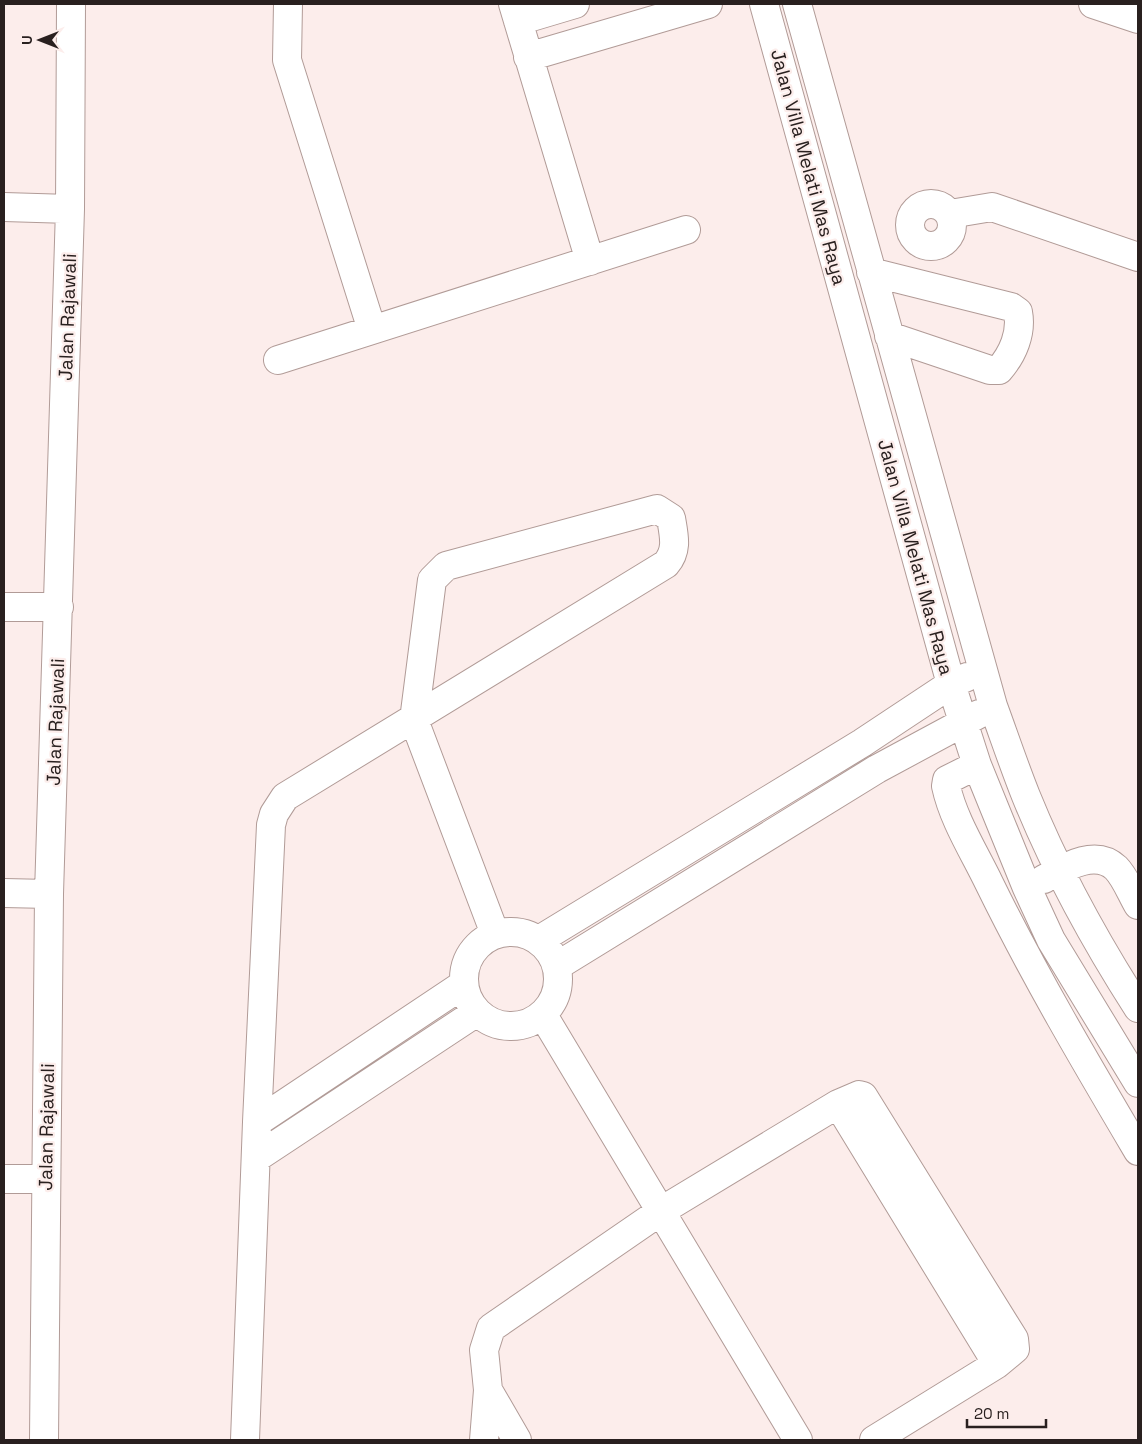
<svg xmlns="http://www.w3.org/2000/svg" width="1142" height="1444" font-family="'Space Grotesk',sans-serif">
	<style>
		.lines { fill: none; stroke-linecap: round; stroke-linejoin: round }
		.minor-casing { stroke: #b19b97; stroke-width: 30 }
		.minor { stroke: #fff; stroke-width: 28 }
		.labels { text-anchor: middle; stroke-width: 4.5; stroke-linejoin: round; paint-order: stroke }
		.street-label { font-size: 19px; fill: #29201f; stroke: #fcedeb }
	</style>
	<rect width="100%" height="100%" fill="#fcedeb"/>
	<g class="lines">
		<g class="minor-casing">
			<path id="minor" d="M288,4l-1,56 85,270
				M513,4l77,257
				M764,4l187,680 26,81 50,123 24,52 87,143
				M797,4l196,702c11,30 21,60 33,90 30,74 69,145 112,212
				M1093,4l45,15
				M518,21l57,-17
				M528,57l180,-53
				M910 225a21 21 0 1 1 42 0a21 21 0 1 1-42 0Z
				M4,207l66,2
				M950,214l42,-7 146,50
				M871,272l140,35 7,5c4,21 -5,42 -19,58h-9l-101,-34
				M278,360l408,-130
				M4,607h55
				M977,765l-30,15 -1,6c7,33 28,66 43,97 45,92 97,180 149,268
				M1044,879c20,-11 51,-31 72,-11 9,9 15,25 22,37
				M4,893l45,1
				M464 979a47 47 0 1 1 94 0a47 47 0 1 1-94 0Z
				M539,940l323,-197 89,-59 16,-7
				M557,966l320,-197 102,-55
				M543,1015l255,425
				M838,1104l159,260
				M257,1122l207,-138
				M256,1158l221,-146
				M4,1179h41
				M488,1390l29,50
				M44,1440l5,-546 21,-685 1,-205
				M245,1440l12,-318 14,-297 3,-11 11,-17 381,-233c12,-14 8,-28 5,-46l-14,-9 -211,57 -14,14 -18,140 81,214
				M484,1440l4,-50 -4,-40 7,-22 170,-117 177,-107 21,-9 4,1 151,243 1,10 -18,15 -123,76"/>
		</g>
		<use href="#minor" class="minor"/>
	</g>
	<g class="labels">
		<g class="street-label">
			<text transform="translate(809 167) rotate(75)" y="7">Jalan Villa Melati Mas Raya</text>
			<text transform="translate(67 317) rotate(-88)" y="7">Jalan Rajawali</text>
			<text transform="translate(916 557) rotate(75)" y="7">Jalan Villa Melati Mas Raya</text>
			<text transform="translate(55 722) rotate(-88)" y="7">Jalan Rajawali</text>
			<text transform="translate(46 1127) rotate(-89)" y="7">Jalan Rajawali</text>
		</g>
	</g>
	<rect width="1142" height="1444" fill="none" stroke="#29201f" stroke-width="10"/>
	<g transform="translate(40 40) rotate(270)" stroke="#fcedeb" stroke-width="4" paint-order="stroke">
	<path d="M0-4L9 19L0 12L-9 19Z" fill="#29201f"/>
	<text y="-8" font-size="14" font-weight="bold" text-anchor="middle" fill="#29201f">U</text>
	</g>
	<path d="M967 1419v8h79v-8" fill="none" stroke="#29201f" stroke-width="2.5"/>
	<text x="974" y="1419" font-size="15" fill="#29201f" stroke="#fcedeb" stroke-width="4" paint-order="stroke">20 m</text>
</svg>
